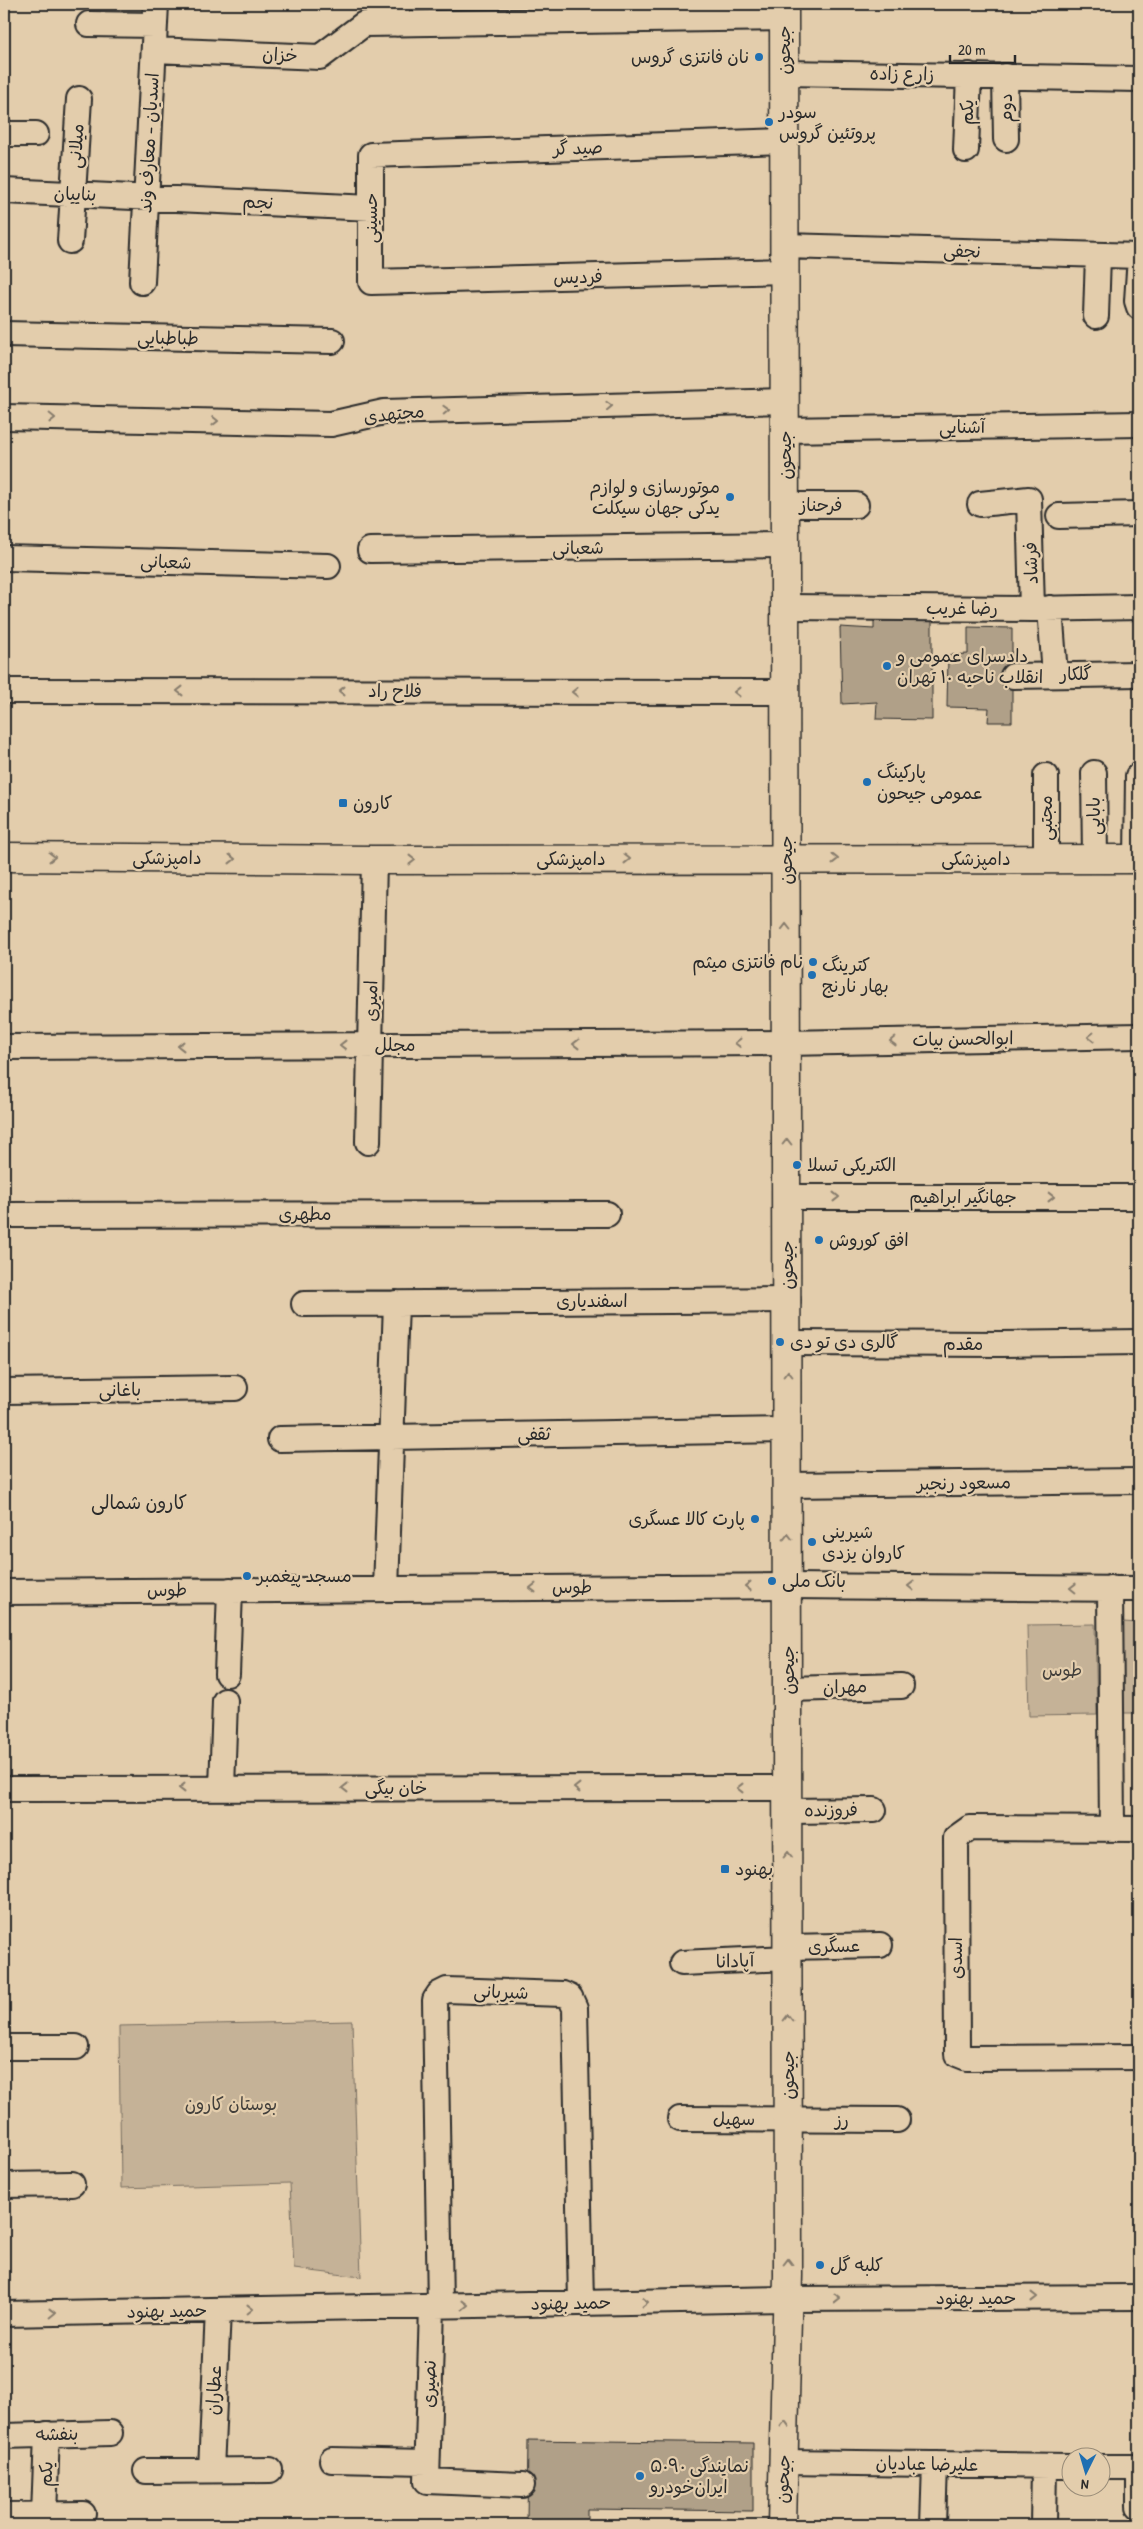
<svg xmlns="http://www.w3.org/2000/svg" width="1143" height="2529" font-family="'Patrick Hand','Playpen Sans Arabic',sans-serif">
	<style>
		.green { fill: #c5b297; stroke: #786e61 }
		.building { fill: #b0a088; stroke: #2b2b2b }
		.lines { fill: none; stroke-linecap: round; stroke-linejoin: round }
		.minor-casing { stroke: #2b2b2b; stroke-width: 28 }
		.major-casing { stroke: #2b2b2b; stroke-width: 31 }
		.minor { stroke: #e3cdac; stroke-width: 24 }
		.major { stroke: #e3cdac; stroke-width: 28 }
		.oneway { stroke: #877c6c }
		.poi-dot { fill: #1f6fb2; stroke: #e3cdac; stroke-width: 2 }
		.labels { text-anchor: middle; stroke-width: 4.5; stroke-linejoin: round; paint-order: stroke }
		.street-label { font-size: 18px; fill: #2b2b2b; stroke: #e3cdac }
		.poi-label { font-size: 18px; fill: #2b2b2b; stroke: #e3cdac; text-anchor: start }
		.park-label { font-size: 18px; fill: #423f3b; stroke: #e3cdac }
		.neighbourhood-label { font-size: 19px; fill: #2b2b2b; stroke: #e3cdac }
	</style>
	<rect width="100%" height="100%" fill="#e3cdac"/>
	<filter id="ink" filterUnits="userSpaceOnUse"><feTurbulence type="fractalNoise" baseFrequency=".02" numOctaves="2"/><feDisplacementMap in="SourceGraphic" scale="10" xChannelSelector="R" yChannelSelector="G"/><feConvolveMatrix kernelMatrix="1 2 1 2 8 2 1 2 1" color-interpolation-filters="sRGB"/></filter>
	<g filter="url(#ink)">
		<path class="green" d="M1123,1622l16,1v90h-16z
			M1095,1624l2,91 -68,1 -2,-91z
			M352,2021l9,256 -67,-8 -4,-86 -169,5 -2,-162z"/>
		<path class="building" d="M874,621h58v99l-56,-1 1,-17 -35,2 -2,-77 34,2z
			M968,627l44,1v94h-24l1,-14 -42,-1 1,-52 20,-1z
			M528,2440l225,3v68l-166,-2v16h-60z"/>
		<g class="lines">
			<g class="minor-casing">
				<path id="minor" d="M89,24l66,1
					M397,24v-20
					M154,50l166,7 44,-33 420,-6
					M784,73l355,6
					M1005,76l1,63
					M4,134h32
					M784,141l-413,14v127l414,-11
					M966,150l3,-75
					M4,191l367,17
					M70,241l9,-142
					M785,246l354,10
					M1139,271l-2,30 2,6
					M142,282l14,-278
					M1096,316l2,-61
					M4,334l328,7
					M4,417l327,7 53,-12 401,-11
					M785,430l354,-6
					M980,504l49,-5 3,110
					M785,505h71
					M1059,516l80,-2
					M370,550l415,-5
					M4,558l324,8
					M786,607l246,2 107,-2
					M1050,608l5,67
					M1013,676l126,-2
					M4,691l782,1
					M1094,773l1,86
					M1046,776v83
					M1137,859l1,-83
					M4,1047l783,-4 352,-7
					M368,1142l6,-282
					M787,1197h352
					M4,1215l603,-1
					M304,1304l484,-4
					M788,1343l213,1 138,-2
					M4,1391l231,-3
					M280,1439l508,-9
					M788,1485l351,-4
					M1110,1588l2,241
					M386,1589l10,-286
					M4,1592l784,-6 351,3
					M227,1674l3,-84
					M788,1689l113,-3
					M222,1788l3,-87
					M4,1789l784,-1
					M788,1811l86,-1
					M1139,1829l-169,-1 -14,10 1,216 10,4 172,-1
					M788,1947l92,-2
					M682,1963l106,-5
					M4,2047h72
					M680,2119l217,1
					M4,2185l68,-1
					M432,2306l-5,175 95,4
					M440,2306l-5,-306 4,-6 8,-4 116,4 7,3 5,11 6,295
					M4,2314l784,-15 351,-2
					M4,2436l106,-3
					M332,2460l95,2
					M784,2462l286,4
					M1100,2467h39
					M1139,2467v39
					M211,2470l7,-160
					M146,2471l124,-1
					M4,2515l79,-1
					M44,2515l3,-81
					M933,2525l2,-61
					M1043,2525l1,-59"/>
			</g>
			<g class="major-casing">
				<path id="major" d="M4,857l370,3 765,-1
					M782,2525l6,-250 -4,-2271"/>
			</g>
			<use href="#minor" class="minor"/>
			<use href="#major" class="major"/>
		</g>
		<defs><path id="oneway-chevron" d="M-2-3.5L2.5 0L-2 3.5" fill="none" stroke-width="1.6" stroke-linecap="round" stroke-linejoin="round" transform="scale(1.25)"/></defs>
		<g class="oneway">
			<use href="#oneway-chevron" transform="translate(609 406) rotate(-2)"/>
			<use href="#oneway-chevron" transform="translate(446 410) rotate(-2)"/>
			<use href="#oneway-chevron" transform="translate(52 418) rotate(1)"/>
			<use href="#oneway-chevron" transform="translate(215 421) rotate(1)"/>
			<use href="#oneway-chevron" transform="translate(180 691) rotate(-180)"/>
			<use href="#oneway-chevron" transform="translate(342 691) rotate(-180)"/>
			<use href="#oneway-chevron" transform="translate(575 692) rotate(-180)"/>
			<use href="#oneway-chevron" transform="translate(737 692) rotate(-180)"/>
			<use href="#oneway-chevron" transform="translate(52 857)"/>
			<use href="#oneway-chevron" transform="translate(232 859)"/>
			<use href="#oneway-chevron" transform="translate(627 859)"/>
			<use href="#oneway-chevron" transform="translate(835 859)"/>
			<use href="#oneway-chevron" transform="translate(412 860)"/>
			<use href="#oneway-chevron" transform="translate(786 927) rotate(-90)"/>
			<use href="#oneway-chevron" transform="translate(1091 1037) rotate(179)"/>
			<use href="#oneway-chevron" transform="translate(893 1041) rotate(179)"/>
			<use href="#oneway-chevron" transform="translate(738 1043) rotate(180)"/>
			<use href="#oneway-chevron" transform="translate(576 1044) rotate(180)"/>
			<use href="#oneway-chevron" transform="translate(343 1045) rotate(180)"/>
			<use href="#oneway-chevron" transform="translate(181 1046) rotate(180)"/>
			<use href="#oneway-chevron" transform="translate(787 1142) rotate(-90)"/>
			<use href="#oneway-chevron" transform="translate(836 1197)"/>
			<use href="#oneway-chevron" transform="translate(1051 1197)"/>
			<use href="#oneway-chevron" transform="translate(788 1374) rotate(-90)"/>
			<use href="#oneway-chevron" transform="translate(788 1537) rotate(-90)"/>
			<use href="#oneway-chevron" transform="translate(748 1586) rotate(180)"/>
			<use href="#oneway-chevron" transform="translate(911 1586) rotate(-179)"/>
			<use href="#oneway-chevron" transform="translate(533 1588) rotate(180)"/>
			<use href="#oneway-chevron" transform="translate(1073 1588) rotate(-179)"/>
			<use href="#oneway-chevron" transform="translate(182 1788) rotate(180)"/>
			<use href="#oneway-chevron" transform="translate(345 1788) rotate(-180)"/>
			<use href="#oneway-chevron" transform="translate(577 1788) rotate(-180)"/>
			<use href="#oneway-chevron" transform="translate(740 1788) rotate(-180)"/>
			<use href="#oneway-chevron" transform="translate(788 1855) rotate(-90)"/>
			<use href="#oneway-chevron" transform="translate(788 2018) rotate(-90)"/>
			<use href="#oneway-chevron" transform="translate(788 2262) rotate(-90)"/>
			<use href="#oneway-chevron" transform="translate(1034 2297)"/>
			<use href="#oneway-chevron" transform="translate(837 2298)"/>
			<use href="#oneway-chevron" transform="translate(645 2302) rotate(-1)"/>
			<use href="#oneway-chevron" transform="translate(465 2305) rotate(-1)"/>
			<use href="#oneway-chevron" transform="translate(250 2309) rotate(-1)"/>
			<use href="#oneway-chevron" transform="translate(52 2313) rotate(-1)"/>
			<use href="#oneway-chevron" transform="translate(785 2424) rotate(-89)"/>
		</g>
	</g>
	<g class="poi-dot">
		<circle cx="759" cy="57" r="5"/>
		<circle cx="769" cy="122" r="5"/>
		<circle cx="730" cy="497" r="5"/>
		<circle cx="887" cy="666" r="5"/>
		<circle cx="867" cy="782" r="5"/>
		<rect x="338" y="798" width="10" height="10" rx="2.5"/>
		<circle cx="813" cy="962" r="5"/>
		<circle cx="812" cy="975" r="5"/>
		<circle cx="797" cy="1165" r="5"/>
		<circle cx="819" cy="1240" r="5"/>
		<circle cx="780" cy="1342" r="5"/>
		<circle cx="755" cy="1519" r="5"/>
		<circle cx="812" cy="1542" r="5"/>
		<circle cx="247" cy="1576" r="5"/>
		<circle cx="772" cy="1581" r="5"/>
		<rect x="720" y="1864" width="10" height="10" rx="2.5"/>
		<circle cx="820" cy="2265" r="5"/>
		<circle cx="640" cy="2476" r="5"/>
	</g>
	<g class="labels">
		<g class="street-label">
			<text transform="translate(784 50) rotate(-90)" y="6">جیحون</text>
			<text transform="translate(280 55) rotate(2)" y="6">خزان</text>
			<text transform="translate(902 74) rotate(1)" y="6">زارع زاده</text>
			<text transform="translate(1006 108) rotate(-91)" y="6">دوم</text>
			<text transform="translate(967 112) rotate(-88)" y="6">یکم</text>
			<text transform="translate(149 143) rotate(-87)" y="6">اسدیان - معارف وند</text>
			<text transform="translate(76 146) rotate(-86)" y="6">میلانی</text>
			<text transform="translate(578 148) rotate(-2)" y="6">صید گر</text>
			<text transform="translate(75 194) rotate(2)" y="6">بناییان</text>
			<text transform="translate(258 202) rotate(3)" y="6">نجم</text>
			<text transform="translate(371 218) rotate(-90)" y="6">حسینی</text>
			<text transform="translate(962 251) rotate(2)" y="6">نجفی</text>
			<text transform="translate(578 277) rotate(-2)" y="6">فردیس</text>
			<text transform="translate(168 338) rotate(1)" y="6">طباطبایی</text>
			<text transform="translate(394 414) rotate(-6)" y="6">مجتهدی</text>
			<text transform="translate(962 427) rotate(-1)" y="6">آشنایی</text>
			<text transform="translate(785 455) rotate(-90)" y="6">جیحون</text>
			<text x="821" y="511">فرحناز</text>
			<text transform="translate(578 548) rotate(-1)" y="6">شعبانی</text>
			<text transform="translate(166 562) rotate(2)" y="6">شعبانی</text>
			<text transform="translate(1031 563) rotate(-92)" y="6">فرشاد</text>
			<text x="962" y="614">رضا غریب</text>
			<text transform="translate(1076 674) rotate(-1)" y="6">گلکار</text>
			<text x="395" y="697">فلاح راد</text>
			<text transform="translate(1094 816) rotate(-91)" y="6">بابایی</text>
			<text transform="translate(1046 818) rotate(-90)" y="6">مجتبی</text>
			<text x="167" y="864">دامپزشکی</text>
			<text x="571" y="865">دامپزشکی</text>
			<text x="976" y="865">دامپزشکی</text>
			<text transform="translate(786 860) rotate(-90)" y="6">جیحون</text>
			<text transform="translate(371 1001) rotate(-89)" y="6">امیری</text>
			<text transform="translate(963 1039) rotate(-1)" y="6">ابوالحسن بیات</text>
			<text x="395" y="1051">مجلل</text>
			<text x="963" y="1203">جهانگیر ابراهیم</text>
			<text x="305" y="1220">مطهری</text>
			<text transform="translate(787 1265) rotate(-90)" y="6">جیحون</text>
			<text x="592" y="1307">اسفندیاری</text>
			<text x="963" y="1350">مقدم</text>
			<text transform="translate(120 1390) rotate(-1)" y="6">باغانی</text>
			<text transform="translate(534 1434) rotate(-1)" y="6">ثقفی</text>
			<text transform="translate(964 1483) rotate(-1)" y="6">مسعود رنجبر</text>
			<text x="572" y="1593">طوس</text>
			<text transform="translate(167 1590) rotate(-1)" y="6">طوس</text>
			<text transform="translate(788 1670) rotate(-90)" y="6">جیحون</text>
			<text transform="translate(845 1687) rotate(-2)" y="6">مهران</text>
			<text x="396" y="1794">خان بیگی</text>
			<text transform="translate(831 1810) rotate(-1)" y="6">فروزنده</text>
			<text transform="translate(834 1946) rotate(-1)" y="6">عسگری</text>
			<text transform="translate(956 1958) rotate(-90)" y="6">اسدی</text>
			<text transform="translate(735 1961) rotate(-2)" y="6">آپادانا</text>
			<text transform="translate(501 1992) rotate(2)" y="6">شیربانی</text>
			<text transform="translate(788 2075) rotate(-90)" y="6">جیحون</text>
			<text x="734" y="2125">سهیل</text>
			<text transform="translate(842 2120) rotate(1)" y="6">رز</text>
			<text x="976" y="2304">حمید بهنود</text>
			<text transform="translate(571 2303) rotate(-1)" y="6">حمید بهنود</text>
			<text transform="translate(167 2311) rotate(-1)" y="6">حمید بهنود</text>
			<text transform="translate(429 2384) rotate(-88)" y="6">نصیری</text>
			<text transform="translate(214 2390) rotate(-87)" y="6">عطاران</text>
			<text transform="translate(57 2434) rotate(-1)" y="6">بنفشه</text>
			<text transform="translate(927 2464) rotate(1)" y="6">علیرضا عبادیان</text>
			<text transform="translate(46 2474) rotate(-87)" y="6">یکم</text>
			<text transform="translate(783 2479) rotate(-88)" y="6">جیحون</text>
		</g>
		<g class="poi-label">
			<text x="749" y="63" text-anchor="end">نان فانتزی گروس</text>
			<text x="779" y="118">سودر<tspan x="779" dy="21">پروتئین گروس</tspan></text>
			<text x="720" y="493" text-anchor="end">موتورسازی و لوازم<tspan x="720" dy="21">یدکی جهان سیکلت</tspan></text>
			<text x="897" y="662">دادسرای عمومی و<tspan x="897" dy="21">انقلاب ناحیه ۱۰ تهران</tspan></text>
			<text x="877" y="778">پارکینگ<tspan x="877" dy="21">عمومی جیحون</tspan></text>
			<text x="353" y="809">کارون</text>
			<text x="803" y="968" text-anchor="end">نام فانتزی میثم</text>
			<text x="822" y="971">کترینگ<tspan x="822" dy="21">بهار نارنج</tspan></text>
			<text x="807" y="1171">الکتریکی تسلا</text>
			<text x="829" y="1246">افق کوروش</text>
			<text x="790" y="1348">گالری دی تو دی</text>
			<text x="745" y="1525" text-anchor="end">پارت کالا عسگری</text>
			<text x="822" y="1538">شیرینی<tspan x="822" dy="21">کاروان یزدی</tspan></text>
			<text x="257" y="1582">مسجد پیغمبر</text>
			<text x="782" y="1587">بانک ملی</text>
			<text x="735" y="1875">بهنود</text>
			<text x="830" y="2271">کلبه گل</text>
			<text x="650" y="2472">نمایندگی ۵۰۹۰<tspan x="650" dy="21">ایران‌خودرو</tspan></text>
		</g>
		<g class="park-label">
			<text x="1062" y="1676">طوس</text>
			<text x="231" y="2110">بوستان کارون</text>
		</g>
		<g class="neighbourhood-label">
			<text x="139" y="1509">کارون شمالی</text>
		</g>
	</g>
	<rect width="1143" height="2529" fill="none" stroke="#e3cdac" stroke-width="20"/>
	<rect x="10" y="10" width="1123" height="2509" fill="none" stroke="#2b2b2b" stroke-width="2" filter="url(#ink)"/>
	<g transform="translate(1086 2472) rotate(185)"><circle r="24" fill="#e3cdac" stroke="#998c78"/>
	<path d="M0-4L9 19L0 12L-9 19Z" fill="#1f6fb2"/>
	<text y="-8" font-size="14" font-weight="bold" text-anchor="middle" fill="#2b2b2b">N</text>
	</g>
	<path d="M950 55v8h65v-8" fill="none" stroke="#2b2b2b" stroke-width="2.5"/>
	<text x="958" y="55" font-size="15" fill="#2b2b2b" stroke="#e3cdac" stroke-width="4" paint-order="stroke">20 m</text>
</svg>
